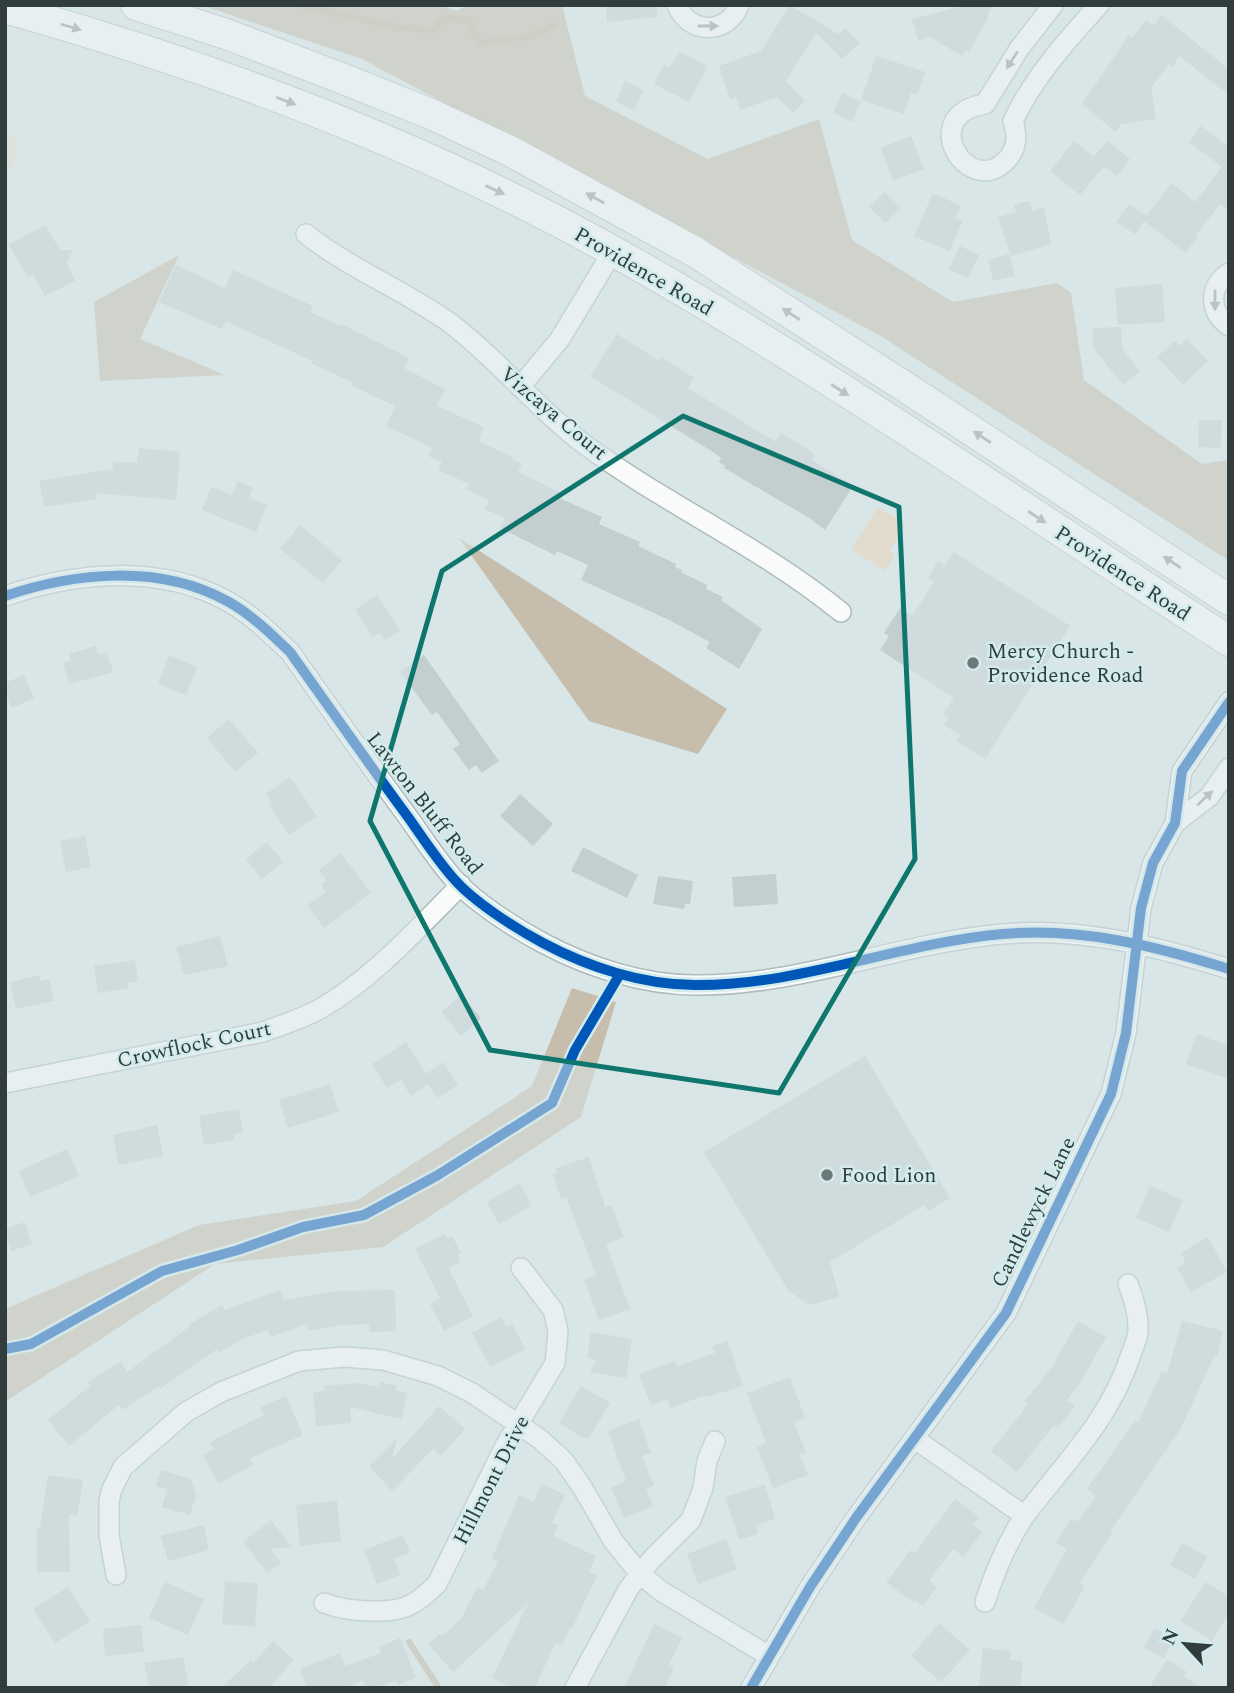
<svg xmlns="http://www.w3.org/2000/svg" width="1234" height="1693" font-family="Spectral,serif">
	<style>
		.green { fill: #e2dccf }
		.forest { fill: #c6bdac }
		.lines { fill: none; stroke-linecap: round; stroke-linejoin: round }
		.stream { stroke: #c2b49e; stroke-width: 6 }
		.building { fill: #c3cecf }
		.minor-casing { stroke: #b0bbbc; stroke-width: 22 }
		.primary-casing { stroke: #b0bbbc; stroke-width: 32 }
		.minor { stroke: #f9fbfb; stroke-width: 19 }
		.primary { stroke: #f9fbfb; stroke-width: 30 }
		.cycleway-casing { stroke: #d2eced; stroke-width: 15 }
		.cycleway { stroke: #0057b8; stroke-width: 10 }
		.oneway { fill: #959c9c }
		.marked { fill: none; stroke: #0f766e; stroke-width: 5; stroke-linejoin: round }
		.poi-dot { fill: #6b7878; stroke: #d2eced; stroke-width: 2.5 }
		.labels { text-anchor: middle; stroke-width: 5; stroke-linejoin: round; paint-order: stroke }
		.street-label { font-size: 21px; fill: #313c3c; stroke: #d2eced }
		.poi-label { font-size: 21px; fill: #313c3c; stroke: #d2eced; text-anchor: start }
	</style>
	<rect width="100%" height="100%" fill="#d8e6e7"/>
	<path class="green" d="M5,137l13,1 -4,30h-9z
		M878,507l28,17 -16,27 5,4 -10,16 -34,-22z"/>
	<path class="forest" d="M201,5h240l15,6 13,-6h93l23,91 123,63 111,-40 33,121 101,62 104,-19 14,10 13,87 118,84 27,-4v101l-350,-226 -517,-276z
		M179,255l-39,84 85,36 -125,6 -6,-79z
		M459,538l268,171 -29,45 -109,-33z
		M572,988l44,14 -35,115 -198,130 -168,17 -210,138v-93l194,-84 157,-24 176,-115z"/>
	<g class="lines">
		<path class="stream" d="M301,5l98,23 35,2c9,-17 17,-11 34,-10l12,23 50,-7 24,-11
			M409,1642l30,46"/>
	</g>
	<path class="building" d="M606,5h51v12l-50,5z
		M790,5l48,29 7,-6 15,15 -18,16 -26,-26 -30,48 19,20 -12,12 -16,-16 -37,13 -4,-13 -6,2 -11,-33 42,-15z
		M965,5h27l-6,17 -17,30 -3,-2 -4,6 -32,-19 -12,4 -6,-22z
		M1161,15l68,54v26l-50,-39 -6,11 -4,-3 -18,24 5,31 -35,5 -5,8 -34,-28 47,-69 3,3 14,-18 8,5z
		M680,52l28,14 -19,36 -35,-18 10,-19 5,3z
		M876,56l49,16 -8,23 -6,-2 -7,21 -43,-14z
		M625,81l19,9 -10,20 -18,-8z
		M842,93l19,9 -9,20 -19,-9z
		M1201,126l28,21v64l-9,-7 -24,31 2,1 -12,17 -42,-32 -9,13 -19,-12 13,-18 17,12 26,-33 23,19 27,-35 -33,-25z
		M911,136l13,33 -31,12 -12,-33z
		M1074,141l20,16 13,-16 23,18 -13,17 -13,-10 -24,29 -30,-24z
		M885,192l16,16 -16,15 -16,-16z
		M933,193l28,13 -6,12 8,3 -14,30 -35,-15z
		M1029,201l4,10 11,-4 7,37 -40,12 -13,-39 18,-5 -2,-7z
		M45,225l15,25h13l-6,13 8,18 -30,15 -12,-21 -5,2 -19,-32z
		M960,246l19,9 -11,23 -19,-9z
		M1009,254l6,22 -22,5 -5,-21z
		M176,265l49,23 8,-18 80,36 -3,6 30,14 1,-2 68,34 -5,10 41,21 -8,17 47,21 -6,14 35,16 -1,2 10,5 -4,8 41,20 -2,5 45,20 -3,7 41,18 -2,4 38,18 -1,3 7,3 -1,2 26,13 -1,4 17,8 -2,3 41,29 -23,40 -33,-21 4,-6 -43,-23 -86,-39 7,-15 -31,-14 -2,4 -55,-27 5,-10 -20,-9 4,-9 -23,-11 3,-5 -31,-14 4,-8 -14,-6 4,-8 -46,-22 9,-20 -43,-20 1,-3 -42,-20 1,-2 -86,-40 -4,8 -63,-27z
		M1162,284l3,38 -47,3 -3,-37z
		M1121,327l1,22 18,22 -17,14 -30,-37v-20z
		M617,334l42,27 2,-4 33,21 -6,10 88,54 5,-9 34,21 -3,6 41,26 -28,44 -14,-11 -87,-51 1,-2 -6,-4 2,-4 -8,-6 -123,-76z
		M1187,339l21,22 -25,24 -26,-28 18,-16 4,5z
		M1199,420h23l-1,28 -23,-1z
		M139,448l41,4 -4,48 -80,-7 1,6 -53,8 -5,-26 74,-12v-8l24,2z
		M238,481l15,7 -4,10 18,7 -11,27 -54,-22 9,-23 21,8z
		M300,525l42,35 -19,23 -43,-34z
		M954,552l116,74 -85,133 -29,-18 4,-6 -16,-10 5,-7 -6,-4 11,-16 -74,-48 9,-14 -5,-3 16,-25 12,8 22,-34 -6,-4 10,-17 7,4z
		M377,595l23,35 -15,10 -5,-7 -7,4 -18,-27z
		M96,646l2,8 9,-2 6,20 -44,12 -6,-21 8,-2 -2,-7z
		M169,655l28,12 -11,28 -28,-11z
		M424,655l75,106 -17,12 -6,-8 -7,5 -16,-21 7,-5 -23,-32 -5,3 -32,-43z
		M24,675l10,23 -22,10 -7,-14v-11z
		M229,719l29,34 -23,19 -28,-34z
		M290,777l27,39 -28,19 -20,-30 3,-2 -6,-9z
		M520,794l33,30 -20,22 -33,-30z
		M85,836l6,31 -25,5 -6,-31z
		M267,842l16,20 -21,17 -16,-20z
		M583,847l55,28 -11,23 -56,-27z
		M341,853l30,40 -47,35 -17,-23 19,-13 -5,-7 5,-5 -7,-10z
		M776,874l2,30 -44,3 -2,-30z
		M658,876l35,5 -3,23h-5l-1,5 -31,-5z
		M220,936l8,30 -44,9 -8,-28z
		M135,960l3,21 -10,2 1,5 -31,5 -4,-27z
		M39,975l1,6 9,-2 5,22 -38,8 -6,-27z
		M461,995l20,23 -20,18 -20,-24z
		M1197,1034l32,12v33l-43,-15z
		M406,1042l20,32 17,-12 15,23 -21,13 -9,-14 -17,12 -10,-16 -14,8 -15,-24z
		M865,1056l85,142 -22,13 -4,-6 -94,57 9,35 -30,8 -21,-15 -84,-138z
		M330,1084l9,28 -51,16 -9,-28z
		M239,1109l4,23 -10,2 1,6 -30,5 -5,-29z
		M157,1125l6,31 -44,9 -6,-30z
		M67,1149l12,27 -49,21 -11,-26z
		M589,1157l16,50 6,-2 13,32 -18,7 24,65 -31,11 -15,-41 12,-4 -30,-78 -5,2 -8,-25 4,-1 -1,-5z
		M520,1183l12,23 -33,18 -12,-22z
		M1150,1186l33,14 -14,32 -33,-14z
		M25,1222l7,22 -21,7 -6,-22z
		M445,1234l2,5 5,-3 9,17 -4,2 3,7 -12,6 25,48 -29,15 -14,-27 10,-6 -25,-49z
		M1208,1237l19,35 -36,20 -14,-24 8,-4 -3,-12z
		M280,1290l4,10 54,-9 57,-1 1,41 -27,1v-8l-27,1 -34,6 -1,-7 -36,13 -3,-7 -26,9 -23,14 -2,-4 -57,40 -2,-2 -36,23 -3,-5 -50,41 -21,-26 42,-34 -2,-4 33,-21 6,11 62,-45 -1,-2 34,-20 3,5z
		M501,1317l5,10 6,-3 13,25 -35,18 -18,-34z
		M1078,1321l28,16 -25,45 -14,18 8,6 -17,22 -4,-3 -37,47 -26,-21 37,-47 -4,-2 28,-35z
		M1182,1321l41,10 -6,26h-3l-34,73 -69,100 2,1 -33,52 5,3 -21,38 -30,-16 33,-59 -11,-7 16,-24 6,4 18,-26 -9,-7 48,-68 3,2 24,-52 5,3z
		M591,1332l41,7 -6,39 -36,-6 7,-12 -10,-2z
		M728,1341l15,45 -36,11 -1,-2 -36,13 -3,-8 -16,5 -12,-31 36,-13 2,5 38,-13 -3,-7z
		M790,1377l15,41 -11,4 12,31 -6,2 8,20 -35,13 -16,-41 9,-4 -19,-50z
		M380,1382l17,4 -1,5 11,2 -6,26 -51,-12 1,16 -35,3 -3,-34 12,-1 -1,-5 35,-3 20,4z
		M581,1386l29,17 -21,35h-6l-24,-15z
		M286,1396l17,39 -53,23 3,7 -35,19 -15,-29 11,-6 -4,-7 54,-27 -3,-8z
		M439,1406l26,23 -24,27 -8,-7 -41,42 -23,-25 28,-28 -5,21z
		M639,1419l12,34 -9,3 12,29 -8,4 7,17 -29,12 -13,-30 15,-7 -18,-50z
		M161,1470l30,9 5,16 -6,20 -28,-8 5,-18 -11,-3z
		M48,1475l35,5 -6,36 -8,-2 1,58h-33v-43h3z
		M542,1484l23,11 -13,28 6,2 -5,11 43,20 -7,16 8,4 -25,52 -2,-1 -8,19 -7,-3 -20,45h-22l-21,-10 36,-75 -75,69 -25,-28 12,-10 2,2 19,-17 16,-32 6,3 15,-29 -6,-3 27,-63 15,7z
		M765,1485l10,34 -19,6 2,9 -19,6 -14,-43z
		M955,1499l24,18 -6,8 9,7 -18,25 -11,-8 -24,31 8,7 -14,19 -8,-6 -2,2 -27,-20 25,-32 4,3z
		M337,1501l4,40 -41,5 -4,-41z
		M271,1520l21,27 -22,2 11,14 -13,10 -25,-31z
		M204,1525l5,25 -41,11 -7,-25z
		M403,1535l7,18 -16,5 6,17 -23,9 -13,-34z
		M726,1539l11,30 -39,15 -11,-30z
		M1182,1543l25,14 -12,22 -25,-14z
		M225,1581l33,2 -3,44 -33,-3z
		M165,1582l39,17 -16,36 -39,-17z
		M1205,1582l24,15v16l-17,28 -31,-20z
		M68,1587l22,34 -35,22 -22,-34z
		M939,1623l31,27 -29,32 -30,-26z
		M654,1624l28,14 -13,27 5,3 -9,20h-41z
		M141,1625l3,27 -39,4 -2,-27z
		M1154,1628l20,11 -10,19 -20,-10z
		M400,1638l16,40 -18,7 -2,-5 -21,8h-9l-3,-8 -19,8h-37l-7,-19 40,-16 5,13 36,-13 -2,-6z
		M273,1641l21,19 -26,28h-47l31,-29v5z
		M983,1648l28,3 -1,9 13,1 -3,27h-41z
		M183,1657l6,31h-40l-5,-25z
		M1167,1659l20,13 -3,4 18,12h-53z"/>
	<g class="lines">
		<g class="minor-casing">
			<path id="minor" d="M677,5c12,30 51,30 62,0
				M1053,5l-34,44 -34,55c-71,11 -14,100 24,53 9,-11 8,-23 4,-36 21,-44 53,-80 86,-116
				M306,234c44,35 98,56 144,89 48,36 86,85 134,121 82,61 178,103 257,168
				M1229,273c-21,14 -20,39 0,53
				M520,387l40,-48 53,-88
				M5,596c71,-24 154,-32 222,5 24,13 43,32 63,51 39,55 78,111 118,165 15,21 29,43 46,62 20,23 61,49 89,64 45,24 100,42 152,42 105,1 204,-42 308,-51 78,-7 152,12 226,35
				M1175,823l34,-26 20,-29
				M5,1083l258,-51c19,-7 38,-13 55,-22 55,-31 99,-81 143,-125
				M915,1439l110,77
				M116,1575l-7,-40v-34l3,-12 11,-22 63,-55 35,-20 78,-31 45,-4 39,3 55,16 34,17 68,46 24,22 18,26 32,55 26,32 21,17 108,65
				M985,1602c10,-31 22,-61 41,-88 38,-50 84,-95 104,-157 3,-8 7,-17 8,-25 1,-16 -4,-33 -10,-48
				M324,1603c15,6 28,7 44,8 33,1 45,-3 69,-27l68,-138 50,-83 3,-32 -5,-21 -32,-42
				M575,1688l54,-100 22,-28 40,-40 12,-32 4,-27 8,-20
				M751,1688l59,-101 46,-69 150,-205 105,-219 15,-61 15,-125 12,-45 22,-40 7,-52 47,-69"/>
		</g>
		<g class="primary-casing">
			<path id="primary" d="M136,5l90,29 115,44 90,36 79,37 185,101 218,140 316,208
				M5,8c210,59 416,136 606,242 213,119 413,260 618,391"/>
		</g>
		<use href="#minor" class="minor"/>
		<use href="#primary" class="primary"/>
		<g class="cycleway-casing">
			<path id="cycleway" d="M5,596c71,-24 154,-32 222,5 24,13 43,32 63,51 39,55 78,111 118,165 15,21 29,43 46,62 20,23 61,49 89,64 45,24 100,42 152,42 105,1 204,-42 308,-51 78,-7 152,12 226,35
				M5,1349l26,-5 131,-73 76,-21 65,-23 61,-12 74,-40 114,-72 23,-53 45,-76
				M751,1688l59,-101 46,-69 150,-205 105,-219 15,-61 15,-125 12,-45 22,-40 7,-52 47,-69"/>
		</g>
		<use href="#cycleway" class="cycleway"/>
	</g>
	<defs><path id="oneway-solid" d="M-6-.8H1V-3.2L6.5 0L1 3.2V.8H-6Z" transform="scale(1.75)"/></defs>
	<g class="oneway">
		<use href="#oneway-solid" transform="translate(708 26)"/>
		<use href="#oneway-solid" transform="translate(71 27) rotate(16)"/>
		<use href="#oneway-solid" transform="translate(1012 60) rotate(123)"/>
		<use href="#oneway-solid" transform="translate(286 101) rotate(21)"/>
		<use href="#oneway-solid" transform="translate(495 190) rotate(25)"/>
		<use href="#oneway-solid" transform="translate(595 198) rotate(-151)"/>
		<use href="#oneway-solid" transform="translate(1215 300) rotate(90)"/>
		<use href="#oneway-solid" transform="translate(791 314) rotate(-147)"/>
		<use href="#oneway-solid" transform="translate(840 390) rotate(33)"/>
		<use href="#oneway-solid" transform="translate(982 437) rotate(-147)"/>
		<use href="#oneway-solid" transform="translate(1037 517) rotate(33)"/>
		<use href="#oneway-solid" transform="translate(1172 562) rotate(-146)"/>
		<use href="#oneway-solid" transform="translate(1205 798) rotate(-43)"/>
	</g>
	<path d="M0 0H1234V1693H0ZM683,416l216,91 16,352 -136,234 -289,-43 -120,-229 72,-250z" fill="#d8e6e7" fill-opacity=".55" fill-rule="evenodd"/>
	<path class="marked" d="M683,416l216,91 16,352 -136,234 -289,-43 -120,-229 72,-250z"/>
	<g class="poi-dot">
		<circle cx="973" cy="663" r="7"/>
		<circle cx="827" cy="1175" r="7"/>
	</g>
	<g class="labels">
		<g class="street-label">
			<text transform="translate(644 271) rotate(30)" y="7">Providence Road</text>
			<text transform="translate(554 413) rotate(40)" y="7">Vizcaya Court</text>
			<text transform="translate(1123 573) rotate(33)" y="7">Providence Road</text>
			<text transform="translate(425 803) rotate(52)" y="7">Lawton Bluff Road</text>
			<text transform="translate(194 1044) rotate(-12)" y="7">Crowflock Court</text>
			<text transform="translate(1033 1212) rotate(-64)" y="7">Candlewyck Lane</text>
			<text transform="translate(491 1480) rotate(-63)" y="7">Hillmont Drive</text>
		</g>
		<g class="poi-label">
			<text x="987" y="658">Mercy Church -<tspan x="987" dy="24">Providence Road</tspan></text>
			<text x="841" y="1182">Food Lion</text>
		</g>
	</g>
	<rect width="1234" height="1693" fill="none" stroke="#313c3c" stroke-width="14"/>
	<g transform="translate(1185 1644) rotate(296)" stroke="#d2eced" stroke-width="5" paint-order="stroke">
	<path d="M0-5L12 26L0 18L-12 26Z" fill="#313c3c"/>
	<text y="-10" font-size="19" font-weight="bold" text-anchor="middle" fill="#313c3c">N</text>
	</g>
</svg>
